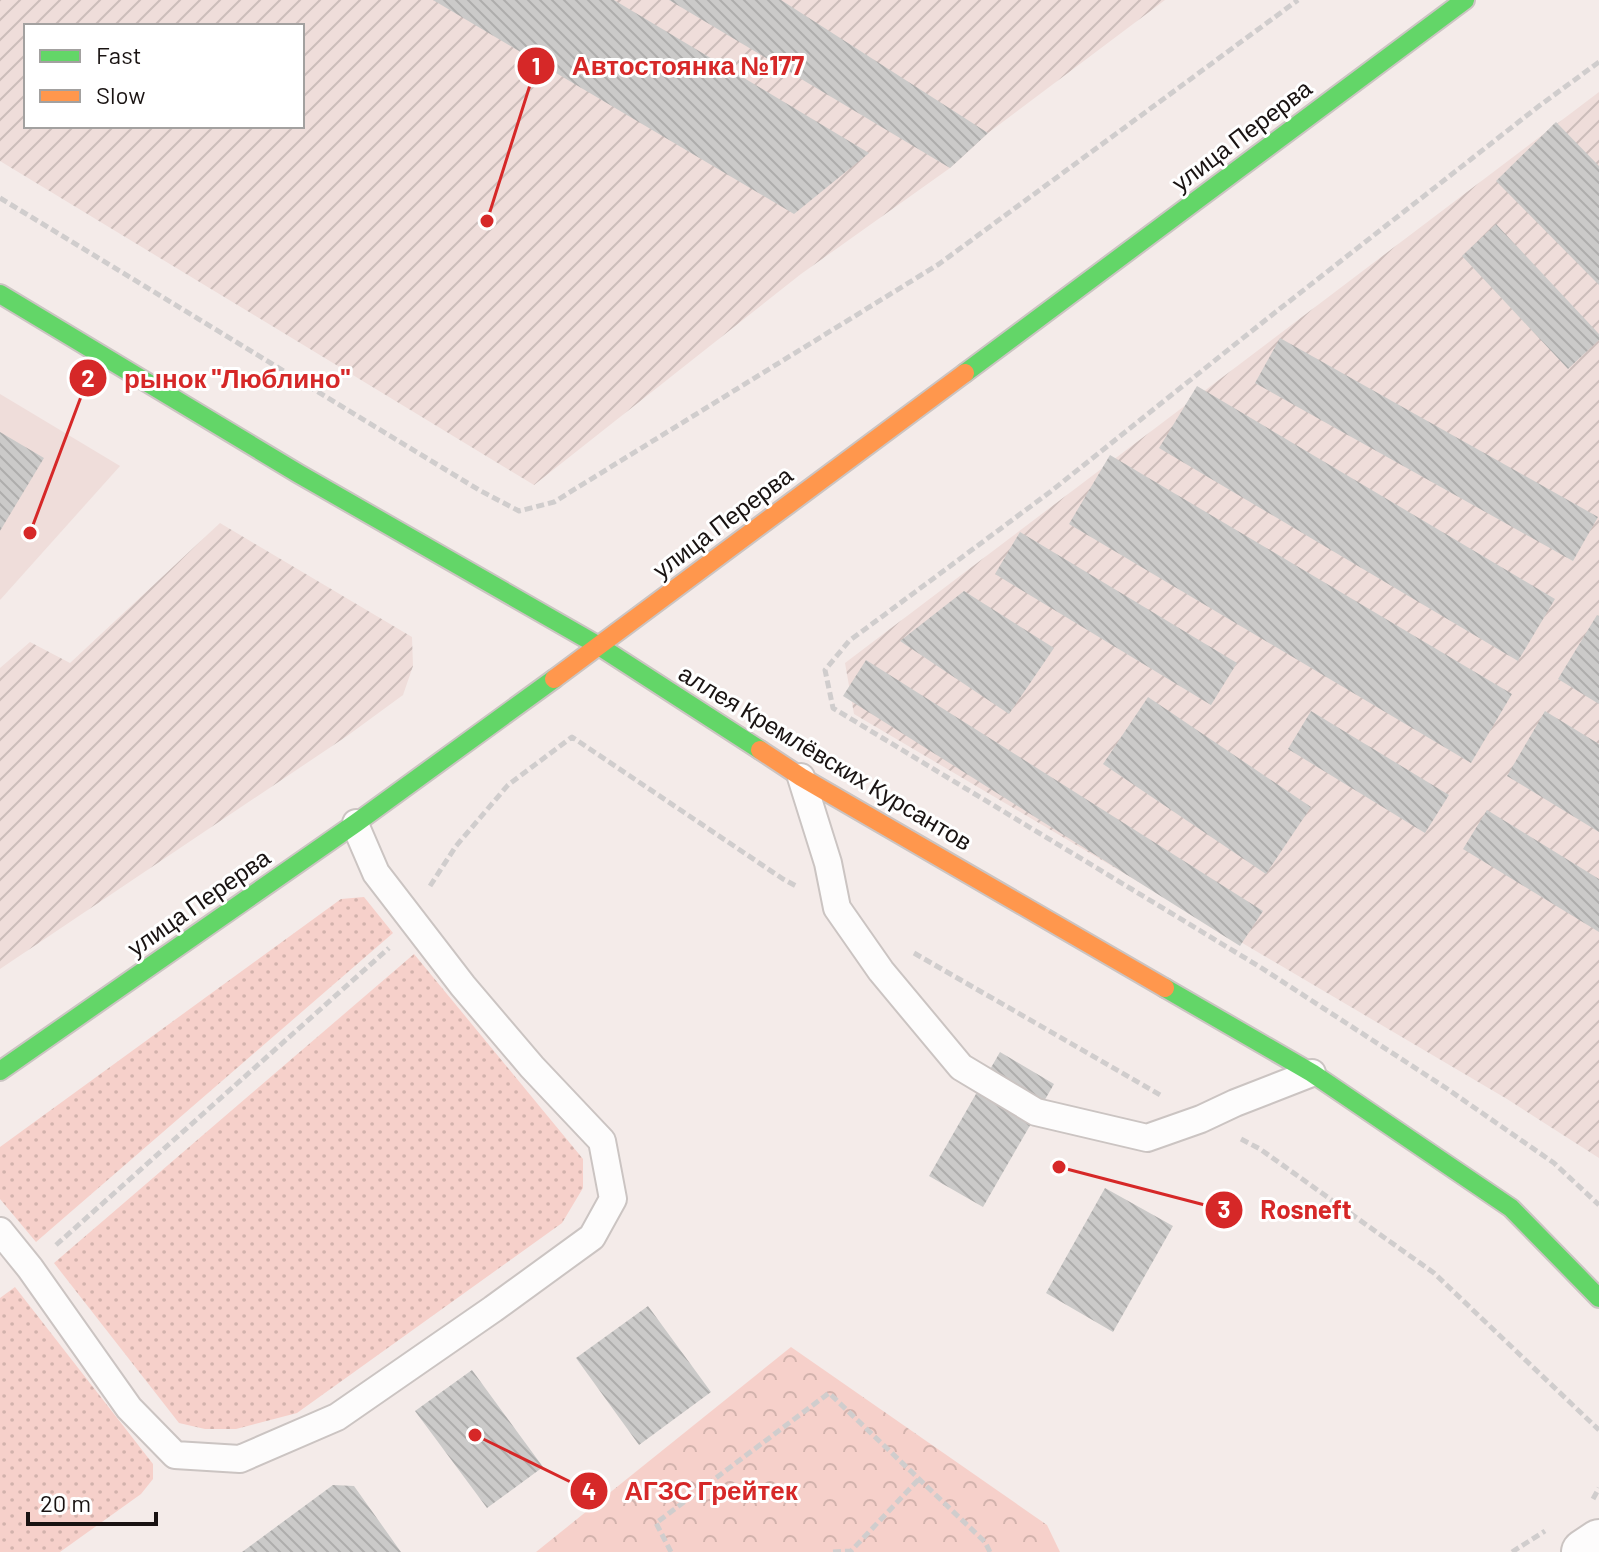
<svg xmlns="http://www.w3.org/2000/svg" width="1599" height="1552" font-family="Barlow,sans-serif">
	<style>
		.built { fill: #efddda }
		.industrial { fill: url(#industrial-furrows); fill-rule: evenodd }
		.grass { fill: url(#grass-dots) }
		.park { fill: url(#park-crowns) }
		.building { fill: url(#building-back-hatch) }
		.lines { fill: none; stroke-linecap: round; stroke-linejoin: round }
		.lane-casing { stroke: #cbc4c2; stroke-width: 30 }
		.street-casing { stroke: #cbc4c2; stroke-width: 48 }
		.fast-casing { stroke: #cbc4c2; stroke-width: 22 }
		.slow-casing { stroke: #cbc4c2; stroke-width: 22 }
		.path { stroke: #d0cdcd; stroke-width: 5; stroke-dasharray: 8 4; stroke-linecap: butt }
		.lane { stroke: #fdfcfc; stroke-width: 26 }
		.street { stroke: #fdfcfc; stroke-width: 44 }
		.fast { stroke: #63d668; stroke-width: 18 }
		.slow { stroke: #ff974d; stroke-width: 18 }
		.labels { text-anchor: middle; stroke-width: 6; stroke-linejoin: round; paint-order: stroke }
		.street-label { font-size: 24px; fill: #191312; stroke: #fff }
		.leader { fill: none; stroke: #d62828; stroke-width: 3 }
		.callout-dot { fill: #d62828; stroke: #fff; stroke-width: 3 }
		.mark-label { font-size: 24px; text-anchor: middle; font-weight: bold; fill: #fff }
		.callout-label { font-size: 26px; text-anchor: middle; font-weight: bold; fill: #d62828; stroke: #fff; stroke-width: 6; stroke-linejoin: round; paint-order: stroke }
	</style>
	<defs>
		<pattern id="industrial-furrows" width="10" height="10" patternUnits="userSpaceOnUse" patternTransform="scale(2)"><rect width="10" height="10" fill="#efddda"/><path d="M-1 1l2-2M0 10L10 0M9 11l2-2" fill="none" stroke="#ccbdba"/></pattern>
		<pattern id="grass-dots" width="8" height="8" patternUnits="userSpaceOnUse" patternTransform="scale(2)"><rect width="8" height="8" fill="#f6d0ca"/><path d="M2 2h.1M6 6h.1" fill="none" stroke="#d2b2ac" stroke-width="1.8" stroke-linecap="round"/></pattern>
		<pattern id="park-crowns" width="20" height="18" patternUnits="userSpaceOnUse" patternTransform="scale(2)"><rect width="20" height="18" fill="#f6d0ca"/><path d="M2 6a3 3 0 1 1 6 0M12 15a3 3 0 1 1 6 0" fill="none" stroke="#d2b2ac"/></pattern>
		<pattern id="building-back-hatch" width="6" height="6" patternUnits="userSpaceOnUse" patternTransform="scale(2)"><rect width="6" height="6" fill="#cbcac9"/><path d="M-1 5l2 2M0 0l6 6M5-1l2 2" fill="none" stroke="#aeadac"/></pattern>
	</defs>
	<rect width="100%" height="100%" fill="#f4ebe9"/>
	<path class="built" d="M0,394l120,72 -120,134z"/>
	<path class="industrial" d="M0,0h1165l-177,133 -38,35 -149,106 -267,211 -534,-324zM26,26h276v100h-276z
		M1599,92v1066l-92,-59 -653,-385 -9,-51z
		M220,523l192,114 1,29 -10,29 -56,41 -347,233v-301l30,-26 40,21z"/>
	<path class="grass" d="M364,897l29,36 -357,309 -36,-43v-52l341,-248z
		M414,954l169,205v29l-21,35 -265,190 -61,16h-31l-26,-6 -125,-160z
		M15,1287l138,177v15l-12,15 -81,58h-60v-254z"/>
	<path class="park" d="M791,1347l256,178 13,27h-524z"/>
	<path class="building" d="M433,0h181l255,153 -75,61z
		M669,0h112l207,133 -38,35z
		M1556,122l43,44v119l-103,-104z
		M1496,224l103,110v6l-31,29 -106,-113z
		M1280,338l318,179 -25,44 -318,-178z
		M1197,386l358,213 -37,62 -359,-213z
		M0,432l44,26 -44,73z
		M1110,455l402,239 -41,69 -402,-239z
		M1020,532l217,131 -26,42 -216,-131z
		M964,591l90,57 -45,66 -109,-73z
		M1597,615l2,1v88l-41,-25z
		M866,660l397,251 -23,35 -397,-250z
		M1148,697l163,110 -45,67 -163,-110z
		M1311,711l138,84 -24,38 -137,-84z
		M1545,711l54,33v88l-92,-56z
		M1487,810l112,69v53l-136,-83z
		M1000,1052l54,32 -71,123 -54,-31z
		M1105,1188l68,38 -60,106 -67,-39z
		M648,1306l63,86 -72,53 -63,-87z
		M472,1370l71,97 -56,41 -72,-97z
		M333,1485l21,1 47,66h-159z"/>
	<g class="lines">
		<g class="lane-casing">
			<path id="lane" d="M801,777l27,86 9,45 44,63 80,96 75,45 111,26 54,-19 34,-16 77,-30
				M0,1231l30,37 99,140 46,47 65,4 97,-42 156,-108 99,-72 21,-38 -11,-58 -70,-74 -69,-81 -87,-113 -19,-44 -1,-6"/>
		</g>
		<g class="street-casing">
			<path id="street" d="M1584,1552l15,-10"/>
		</g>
		<g class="fast-casing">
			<path id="fast" d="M0,294l299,180 300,172 161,104
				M965,373l500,-373
				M1165,988l147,85 199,135 88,90
				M0,1071l356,-248 198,-144"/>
		</g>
		<g class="slow-casing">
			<path id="slow" d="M554,679l411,-306
				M760,750l41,27 364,211"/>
		</g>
		<path class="path" d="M1599,62l-60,44 -271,212 -218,174 -201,149 -24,29 8,38 427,259 186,121 108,75 45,42
			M0,198l479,292 40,21 35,-9 385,-238 359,-264
			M430,886l26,-40 52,-61 64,-48 211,142 15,8
			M914,953l248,143
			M1241,1139l19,10 174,124 165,157
			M56,1245l333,-297
			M1593,1499l6,-11
			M671,1552l-15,-29 173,-130 156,149 5,10
			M833,1552l18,-1 68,-72
			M1512,1552l33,-21"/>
		<use href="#lane" class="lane"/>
		<use href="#street" class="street"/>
		<use href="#fast" class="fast"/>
		<use href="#slow" class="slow"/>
	</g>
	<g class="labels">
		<g class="street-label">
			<text transform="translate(1242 136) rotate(-37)" y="8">улица Перерва</text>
			<text transform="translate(723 523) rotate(-37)" y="8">улица Перерва</text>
			<text transform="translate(825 758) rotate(31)" y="8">аллея Кремлёвских Курсантов</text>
			<text transform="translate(199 903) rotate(-35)" y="8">улица Перерва</text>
		</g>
	</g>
	<path class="leader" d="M487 221L536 66M30 533L88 378M1059 1167L1224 1210M475 1435L589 1491"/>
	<g class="callout-dot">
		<circle cx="487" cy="221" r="8"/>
		<circle cx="30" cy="533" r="8"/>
		<circle cx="1059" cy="1167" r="8"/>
		<circle cx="475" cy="1435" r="8"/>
		<circle cx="536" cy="66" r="20"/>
		<circle cx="88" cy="378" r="20"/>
		<circle cx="1224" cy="1210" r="20"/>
		<circle cx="589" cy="1491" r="20"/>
	</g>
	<g class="mark-label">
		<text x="536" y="75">1</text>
		<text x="88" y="387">2</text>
		<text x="1224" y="1218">3</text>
		<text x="589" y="1500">4</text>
	</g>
	<g class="callout-label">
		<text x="688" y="75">Автостоянка №177</text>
		<text x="237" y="388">рынок "Люблино"</text>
		<text x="1306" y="1219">Rosneft</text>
		<text x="711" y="1500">АГЗС Грейтек</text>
	</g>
	<rect x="24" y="24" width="280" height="104" fill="#ffffff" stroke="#a3a1a0" stroke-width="2"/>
	<rect x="40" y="50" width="40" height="12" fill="#63d668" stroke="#a3a1a0" stroke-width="2"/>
	<text x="96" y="64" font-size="24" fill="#191312">Fast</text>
	<rect x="40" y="90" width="40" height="12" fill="#ff974d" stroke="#a3a1a0" stroke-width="2"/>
	<text x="96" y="104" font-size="24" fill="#191312">Slow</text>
	<path d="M28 1512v12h128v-12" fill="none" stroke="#191312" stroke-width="4"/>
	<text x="40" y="1512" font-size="24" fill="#191312" stroke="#ffffff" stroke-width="6" paint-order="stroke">20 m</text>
</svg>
